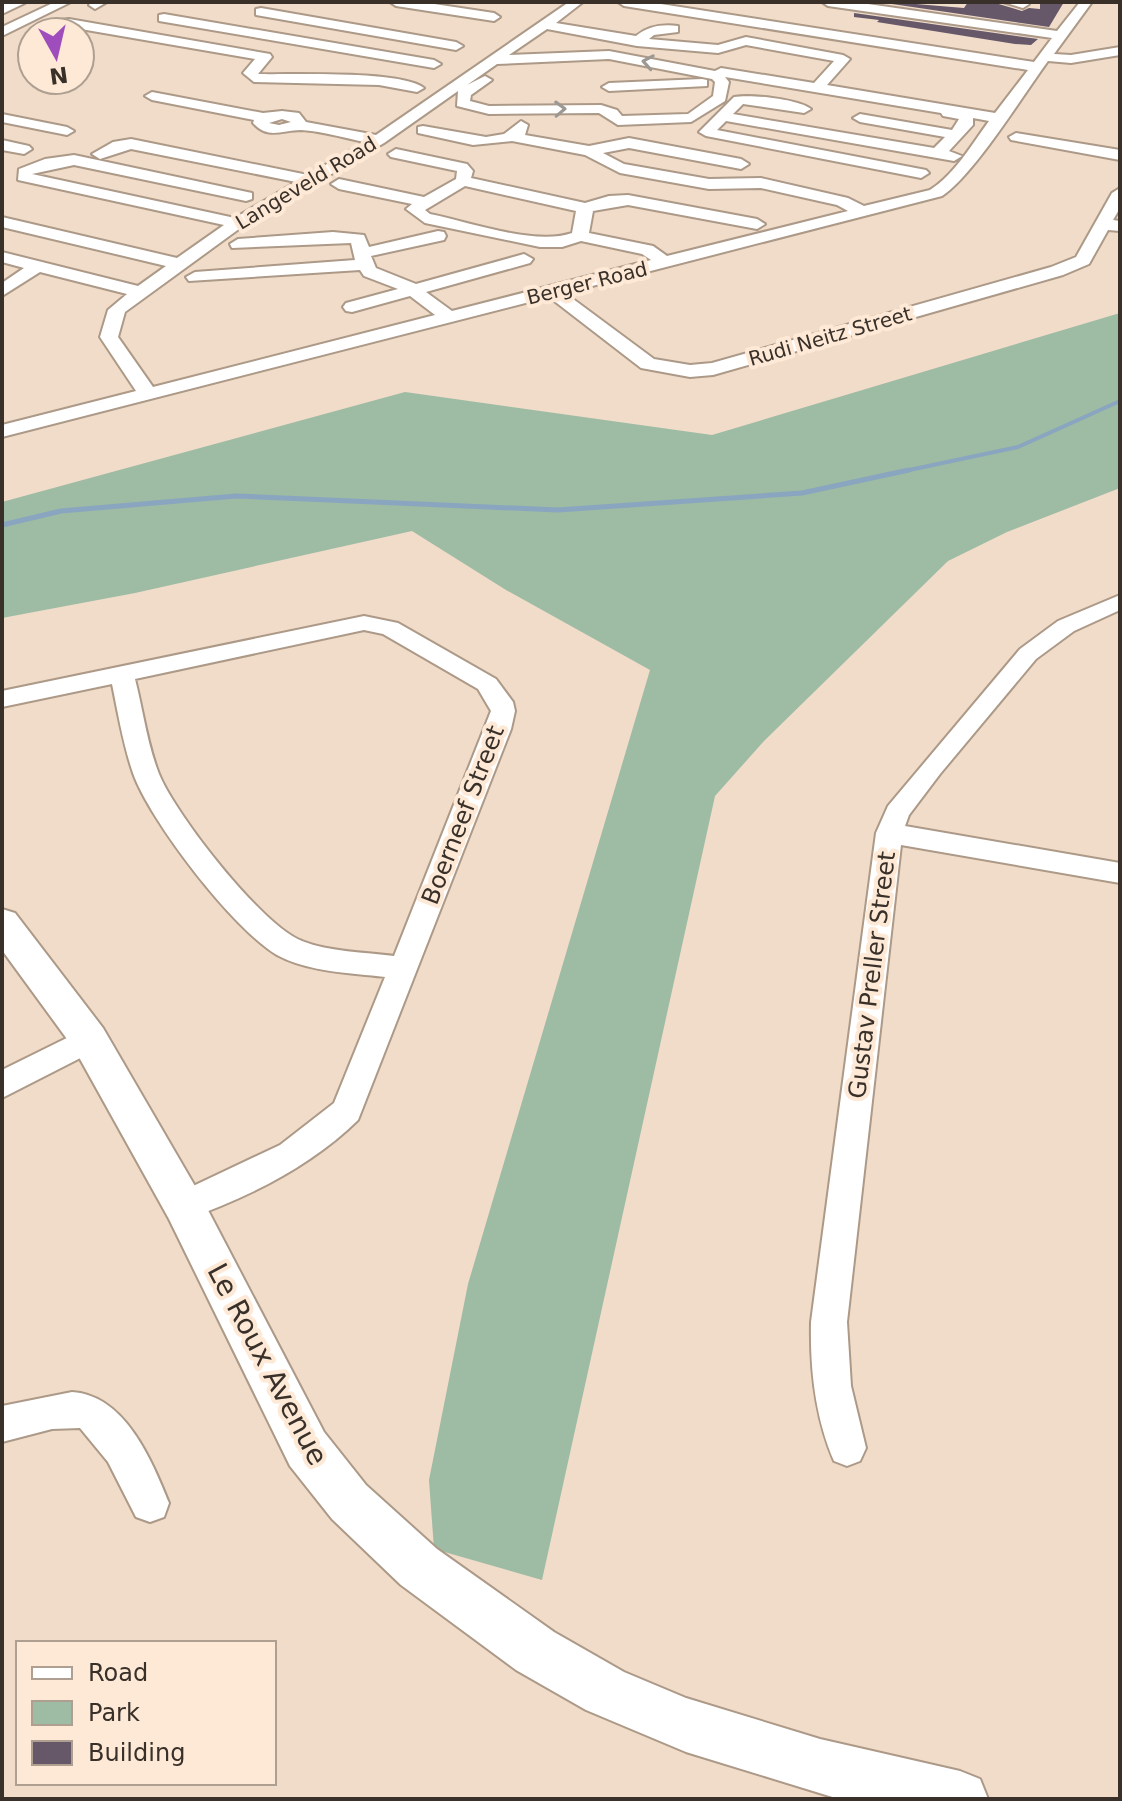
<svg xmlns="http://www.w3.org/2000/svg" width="1122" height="1801" font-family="'DejaVu Sans',sans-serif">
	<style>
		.green { fill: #9ebba4 }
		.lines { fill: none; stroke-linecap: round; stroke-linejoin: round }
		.stream-far1 { stroke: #8aa5bf; stroke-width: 4 }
		.stream { stroke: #8aa5bf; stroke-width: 5 }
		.building { fill: #665769 }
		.minor-casing { stroke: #ac9987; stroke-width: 4 }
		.major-casing { stroke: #ac9987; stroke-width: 4 }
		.minor { fill: #fff; fill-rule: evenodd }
		.major { fill: #fff; fill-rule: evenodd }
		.oneway { stroke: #9c9894 }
		.labels { text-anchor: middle; stroke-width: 8; stroke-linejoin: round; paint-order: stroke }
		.far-street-label { font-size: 20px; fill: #383029; stroke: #fde9d6 }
		.street-label { font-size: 24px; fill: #383029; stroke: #fde9d6 }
		.near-street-label { font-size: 28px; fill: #383029; stroke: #fde9d6 }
	</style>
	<rect width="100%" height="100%" fill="#f0dcc9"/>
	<path class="green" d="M1120,313v175l-113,44 -59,29 -184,180 -49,55 -173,784 -108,-31 -5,-69 39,-196 182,-614 -144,-80 -94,-59 -277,62 -133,25v-116l403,-110 307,43z"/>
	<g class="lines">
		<path class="stream-far1" d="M900,472l118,-25 102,-46"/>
		<path class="stream" d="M2,525l59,-14 175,-15 322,14 244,-17 107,-23"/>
	</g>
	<path class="building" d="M892,2l72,6 4,-6h24l30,9 7,-3 11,1v-7h24l-15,25 -157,-23z
		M854,13l184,26 -7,6 -16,-1 -138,-22 2,-2 -25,-3z"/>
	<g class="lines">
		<g class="minor-casing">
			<path id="minor" d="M10,2h15v1l-23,11v-9z
				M55,2h16l-69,34v-9z
				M91,2h16l-12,7 -6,-4z
				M390,2h31l73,11 6,4 -6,4 -98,-15z
				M569,2h14l-27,21 80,13c12,-10 26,-12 42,-10v6l-24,3 -5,4 69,6 28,-8 97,18 7,4 -23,26 168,28 33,-43 -404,-64 -6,-4h30l386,60 18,-24 -224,-32 -6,-4h32l203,29 23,-29h12l-38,52 17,1 49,-8v8l-49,8 -23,-2c-25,34 -74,114 -106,135l-377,97 89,66 36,6 22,-2 339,-96 25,-10 36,-64 8,-5v20l-7,12 7,1v10l-12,-1 -19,34 -26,11 -350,100 -23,2 -49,-9 -92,-71 -547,140v-12l134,-34 -36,-54 8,-27 19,-16 -87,-22 -38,24v-13l22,-15 -22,-6v-10l136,34 28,-20 -164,-39v-10l175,41 47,-33 -206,-45 1,-11 26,-10 29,-4 178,38v6l-6,2 -172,-36 -42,9 203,44 61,-36 -165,-33 -31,10 -8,-5 21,-12 18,-3 177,36 57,-33c-21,-4 -43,-11 -64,-12 -19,0 -33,10 -48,-7l1,-3 -102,-20 -7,-4 7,-4 111,21 19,-2 17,2 7,9 70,13zM547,29l90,17 81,7 28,-8 88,16 -20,22 -93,-15 -6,3 -106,-20 -100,4zM609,59l103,20 3,3 -2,14 -25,18 -66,2 -5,-6 -16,-5 -112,1 -19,-5 1,-6 21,-15 -7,-4 -18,9 30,-21zM725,77l216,36 2,3 16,3 -7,11 -92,-16 -7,4 7,4 85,15 -11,11 -201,-34 10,-10 61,9 7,-4c-13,-10 -60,-15 -77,-12l-35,35 7,4 215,42 8,-5 -3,-3 -209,-40 9,-9 228,40 8,-5 -13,-5 24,-26v-7l16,3c-17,23 -34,53 -59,69l-66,16 -16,-8 -87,-20 -52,1 -85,-15 -21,-11 26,-5 112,21 8,-5 -8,-5 -112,-21 -40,8 -64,-11 3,-10 -7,-4 -17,13 -18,3 -63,-11 -5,1v6l55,12 39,-4 73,14 35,18 89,16 52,-1 76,17 11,6 -181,45 -14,-10 -64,-13 4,-22 35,-6 129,24 8,-5 -8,-5 -129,-24 -19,1 -24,7 -114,-25 2,-7 -6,-7 -71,-15 -8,5 3,3 66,14 -1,8 -32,18 -85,-18 -8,5 8,5 73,15 -6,5 19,14 115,24h22l19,-6 61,13 9,6 -199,51 -26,-19 104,-29 3,-4 -9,-5 -108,30 -40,-16 -5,-12 73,-16 2,-4 -2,-4 -6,-1 -69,16 -5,-12 -31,-3 -95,7 -8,5 2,4 119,-5 4,17 -160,12 -9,5 3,4 171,-11 4,6 34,13 -52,14 -3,4 3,4 6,1 58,-16 25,19 -282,72 -35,-50 7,-25 118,-86 141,-83 74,-52 -1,15 32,8 110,-1 19,12 73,-3 34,-21 4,-19zM282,119l9,3 -12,3 -10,-2zM465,186l111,25 -4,22c-37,13 -102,-11 -142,-19l-5,-4z
				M1003,2h25l1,2 -6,4z
				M261,8l195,34 7,4 -7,4 -200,-35v-6z
				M164,14l270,46 7,4 -7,4 -275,-47v-6z
				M69,19l201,35 2,3 -14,17c33,1 143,-4 166,14l-7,4 -38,-7 -125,-3 -11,-9 12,-14 -186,-32 -36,5 17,-11z
				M702,79l5,1v6l-98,5 -7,-4 7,-4z
				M2,114l65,13 7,4 -7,4 -65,-13z
				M1016,133l104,17v10l-109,-20 -2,-3z
				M2,140l27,6 3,3 -8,5 -22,-4z
				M1120,595v15l-46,21 -38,28 -96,115 -31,41 -4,11 215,37v20l-219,-38 -54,477 4,64 15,62 -6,13 -13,5 -13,-5c-19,-44 -24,-92 -23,-139l65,-489 12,-27 132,-157 38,-28z
				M364,616l34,7 98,56 17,23 2,9 -4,18 -153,391c-48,47 -111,78 -174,100l-12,-4 -5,-10 5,-10 108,-51 54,-42 51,-126c-34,-4 -77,-5 -108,-22 -44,-26 -127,-134 -144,-182 -10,-29 -15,-60 -21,-89l-110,23v-16zM364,630l19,4 95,55 13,22 -97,245c-30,-4 -64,-4 -92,-15 -39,-14 -127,-127 -143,-167 -12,-30 -16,-64 -24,-95z
				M89,1027l11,3 4,9 -4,9 -98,50v-28z
				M72,1392c53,3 80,69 97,111l-5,14 -14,5 -14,-5 -28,-55 -28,-34 -28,1 -50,13v-36z"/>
		</g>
		<g class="major-casing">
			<path id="major" d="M2,909l13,4 88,115 96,165 125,239 42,53 71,64 117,83 70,40 62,26 134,41 140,32 20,8 8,20h-149l-153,-47 -100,-42 -70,-40 -115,-85 -69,-66 -42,-53 -121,-247 -94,-169 -73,-100z"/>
		</g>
		<use href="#minor" class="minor"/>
		<use href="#major" class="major"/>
	</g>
	<defs><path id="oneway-chevron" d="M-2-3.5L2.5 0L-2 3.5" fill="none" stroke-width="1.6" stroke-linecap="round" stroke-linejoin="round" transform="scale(2)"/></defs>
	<g class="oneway">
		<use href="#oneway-chevron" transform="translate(648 62) rotate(-170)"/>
		<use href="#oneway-chevron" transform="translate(560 109) rotate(-2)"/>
	</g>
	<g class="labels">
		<g class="far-street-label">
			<text transform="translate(306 183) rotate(-31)" y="7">Langeveld Road</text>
			<text transform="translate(587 283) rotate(-14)" y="7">Berger Road</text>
			<text transform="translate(830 336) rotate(-16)" y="7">Rudi Neitz Street</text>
		</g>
		<g class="street-label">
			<text transform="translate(463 815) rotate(-69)" y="8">Boerneef Street</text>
			<text transform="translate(872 975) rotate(-83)" y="8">Gustav Preller Street</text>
		</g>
		<g class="near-street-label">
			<text transform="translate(268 1364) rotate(62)" y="10">Le Roux Avenue</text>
		</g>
	</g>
	<rect width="1122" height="1801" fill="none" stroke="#383029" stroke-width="8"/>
	<rect x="16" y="1641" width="260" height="144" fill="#fde9d6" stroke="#ae9f91" stroke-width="2"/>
	<rect x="32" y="1667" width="40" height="12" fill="#ffffff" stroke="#ae9f91" stroke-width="2"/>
	<text x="88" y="1681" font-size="24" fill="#383029">Road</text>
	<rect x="32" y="1701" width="40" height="24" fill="#9ebba4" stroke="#ae9f91" stroke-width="2"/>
	<text x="88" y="1721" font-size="24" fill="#383029">Park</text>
	<rect x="32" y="1741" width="40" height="24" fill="#665769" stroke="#ae9f91" stroke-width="2"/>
	<text x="88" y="1761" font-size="24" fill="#383029">Building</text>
	<g transform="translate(56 56) rotate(172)"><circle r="38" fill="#fde9d6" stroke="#ae9f91" stroke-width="2"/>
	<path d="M0-6L14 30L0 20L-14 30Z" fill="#9f4dbc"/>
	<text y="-12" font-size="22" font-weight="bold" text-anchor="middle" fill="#383029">N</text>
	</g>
</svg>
